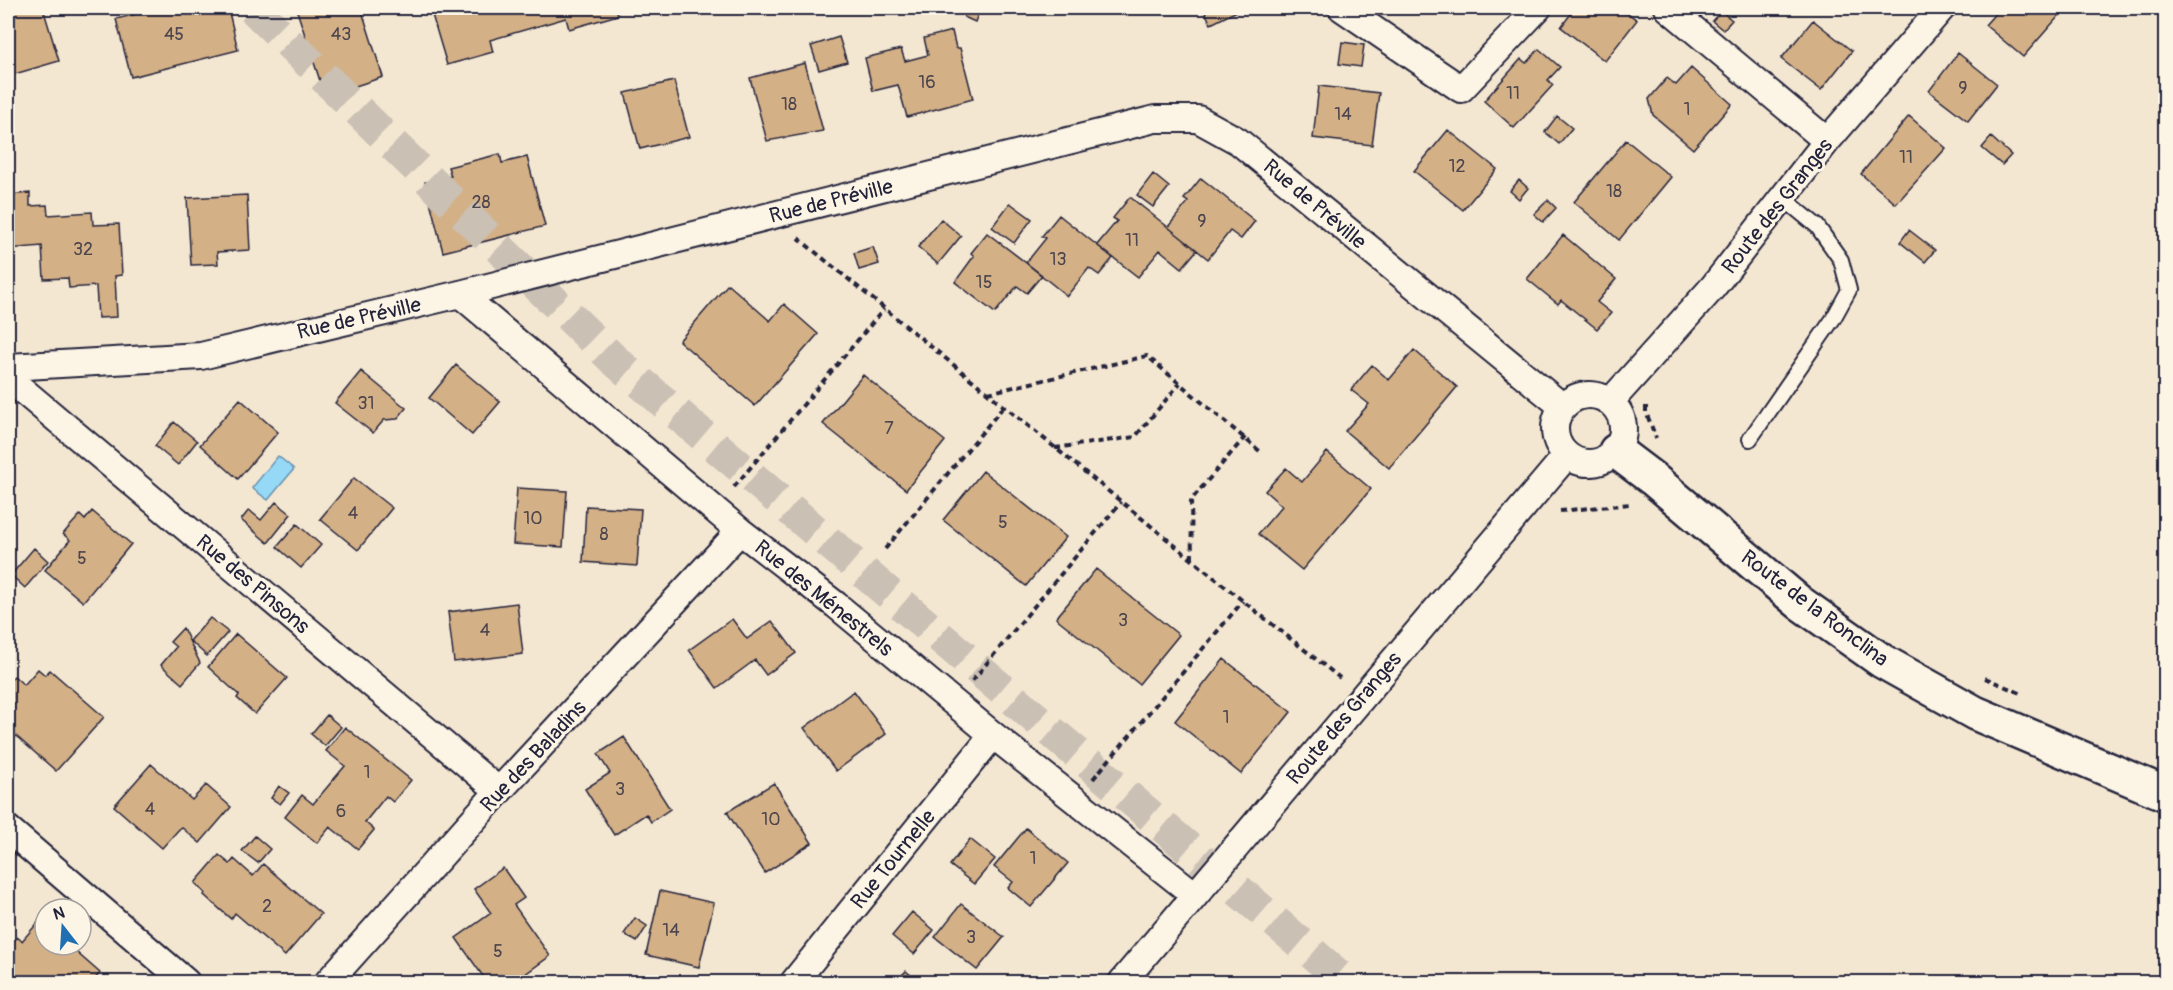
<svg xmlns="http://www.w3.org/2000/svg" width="2173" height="990" font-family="Pangolin,sans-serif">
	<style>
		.water { fill: #95d9f7; stroke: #6790ac; stroke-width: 1.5 }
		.building { fill: #d4b086; stroke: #22223b; stroke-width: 1.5 }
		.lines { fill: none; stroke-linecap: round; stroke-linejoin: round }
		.highway-tunnel { stroke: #cac0b4; stroke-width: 33; stroke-dasharray: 33 16; stroke-linecap: butt }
		.lane-casing { stroke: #22223b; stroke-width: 18 }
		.street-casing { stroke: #22223b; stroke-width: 30 }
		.secondary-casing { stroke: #22223b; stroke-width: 38 }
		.path { stroke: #22223b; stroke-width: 4; stroke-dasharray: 6 4.5; stroke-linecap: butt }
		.lane { stroke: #fcf5e5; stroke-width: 14 }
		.street { stroke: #fcf5e5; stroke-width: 26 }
		.secondary { stroke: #fcf5e5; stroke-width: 33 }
		.labels { text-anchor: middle; stroke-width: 6; stroke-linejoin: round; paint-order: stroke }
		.number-label { font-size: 18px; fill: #4e464e }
		.street-label { font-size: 21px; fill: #22223b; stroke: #fcf5e5 }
	</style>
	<rect width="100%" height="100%" fill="#f4e7d2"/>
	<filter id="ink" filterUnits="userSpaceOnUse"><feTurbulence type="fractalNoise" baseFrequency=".0167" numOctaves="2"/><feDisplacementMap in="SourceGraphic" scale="12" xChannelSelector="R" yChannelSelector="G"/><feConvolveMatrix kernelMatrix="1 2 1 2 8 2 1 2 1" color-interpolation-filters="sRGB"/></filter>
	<g filter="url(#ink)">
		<path class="water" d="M278,456l16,13 -26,31 -16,-12z"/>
		<path class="building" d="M8,8h35l16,53 -51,15z
			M162,8h66l10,42 -107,27 -15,-58z
			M296,8h65l22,69 -58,19z
			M430,8h186l2,7 -49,14 -3,-11 -76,22 3,12 -46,13z
			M968,8l12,1 -5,13 -11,-5z
			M1203,8h76v4l-40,-2 -28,14z
			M1575,8h46l16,12 -32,41 -44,-34z
			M2000,8h63l2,1 -42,48 -38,-32z
			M1721,11l11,9 -9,10 -11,-9z
			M1813,20l39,31 -31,39 -40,-31z
			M952,31l4,17h4l13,51 -66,18 -9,-32 -25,6 -8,-33 36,-9 4,12 23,-6 -4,-17z
			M839,37l8,25 -28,8 -8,-24z
			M1342,42l22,3 -3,22 -22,-3z
			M1539,49l21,18 -12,13 5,5 -39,43 -30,-27 37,-42 5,4z
			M1958,53l39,31 -29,37 -39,-30z
			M805,63l18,68 -56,10 -17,-63z
			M1691,68l41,36 -39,45 -40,-34 -4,-16 18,-21 9,7z
			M674,81l15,56 -49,12 -15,-56z
			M1319,86l60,7 -7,52 -59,-7z
			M1557,116l15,12 -13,16 -14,-12z
			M1909,116l37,32 -50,56 -35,-30z
			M1448,130l49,39 -34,41 -49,-39z
			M1991,137l20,18 -9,10 -20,-17z
			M1626,140l45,37 -52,63 -45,-38z
			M500,154l2,9 25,-6 18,69 -102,26 -18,-70 26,-6 -3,-9z
			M1153,174l16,13 -16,20 -16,-12z
			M1201,178l54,43 -14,18 -11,-8 -22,28 -40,-32 20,-25 -4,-3z
			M1519,180l9,8 -9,11 -9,-8z
			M30,193v13l17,-1 1,10 44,-3 1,13 26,-1 3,51 -7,1 2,41 -19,1 -2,-32 -27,2 -1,-10 -24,1 -2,-33 -34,3v-54z
			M247,195l3,55 -33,2 1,12 -27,1 -4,-67z
			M1130,197l67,53 -15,18 -22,-18 -22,27 -41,-32 20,-24 -4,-3z
			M1548,200l8,8 -13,14 -9,-8z
			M1010,203l22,16 -18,24 -22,-16z
			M1059,215l54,43 -14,17 -10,-7 -22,28 -41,-33 20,-25 -4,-2z
			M941,219l20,17 -23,28 -20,-17z
			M1909,230l26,20 -10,12 -25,-20z
			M987,233l55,42 -15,18 -10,-7 -22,27 -40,-31 19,-26 -3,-3z
			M1563,235l53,44 -19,23 14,11 -14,16 -36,-29 -3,4 -31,-25z
			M873,247l6,17 -20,6 -5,-17z
			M728,284l42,37 14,-17 34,30 -63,72 -76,-65z
			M1414,350l43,37 -68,81 -44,-37 24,-27 -18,-14 21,-25 17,15z
			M456,365l44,37 -28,33 -43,-37z
			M361,371l45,37 -9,11 -13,1 -11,13 -38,-30z
			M863,375l82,66 -39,49 -83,-66z
			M240,399l38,33 -40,47 -38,-34z
			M174,422l23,19 -19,24 -23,-19z
			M1327,452l44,37 -69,81 -44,-36 24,-28 -17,-15 21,-23 16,14z
			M983,471l83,66 -40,49 -83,-66z
			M354,478l38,30 -34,42 -38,-31z
			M517,488l50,3 -4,56 -50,-3z
			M276,502l15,12 -23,29 -27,-23 8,-10 12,10z
			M586,506l55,3 -4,57 -54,-4z
			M92,511l39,33 -48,58 -38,-32 25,-30 -7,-6 17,-19 5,5z
			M297,524l24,21 -20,23 -24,-21z
			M34,548l14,13 -23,27 -14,-13z
			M1096,569l83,66 -40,49 -83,-66z
			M517,603l6,51 -69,8 -6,-50z
			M210,618l18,14 -21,24 -17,-15z
			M732,619l15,20 25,-18 24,32 -30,22 -11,-15 -38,28 -28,-38z
			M183,628l17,35 -18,21 -21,-19 15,-18 -6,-5z
			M236,634l51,44 -32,36 -18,-16 2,-3 -31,-28z
			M1224,659l67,53 -50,62 -66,-53z
			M38,669l7,6 5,-5 54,47 -48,54 -48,-42v-9l2,-2 -2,-3v-32l6,-7 10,9z
			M854,691l32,43 -50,37 -32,-43z
			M327,715l14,12 -16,19 -14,-12z
			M345,727l66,53 -18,22 -7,-6 -21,26 9,8 -16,19 -28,-22 -13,16 -32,-26 17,-22 11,9 32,-38 -19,-15z
			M624,737l46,72 -19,13 -5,-8 -32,21 -29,-46 25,-16 -12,-19z
			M151,764l41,36 14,-15 25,22 -31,36 -19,-16 -19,21 -48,-42z
			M774,783l38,60 -47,30 -38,-61z
			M279,786l10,7 -9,11 -9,-6z
			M1026,828l42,35 -37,44 -23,-19 5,-6 -19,-15z
			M255,836l15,13 -12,14 -16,-12z
			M970,839l25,20 -21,25 -24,-19z
			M219,855l11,9 4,-5 19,17 10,-12 58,50 -36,42 -50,-43 -4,6 -27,-24 1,-2 -10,-10z
			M503,868l21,30 -10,7 36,51 -36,26h-27l-31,-44 35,-25 -17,-24z
			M660,891l54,12 -15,64 -53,-12z
			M961,904l43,33 -27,33 -42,-33z
			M912,912l22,18 -20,24 -22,-18z
			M635,918l12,8 -10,16 -13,-8z
			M40,920l5,5v20h23l32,28 -8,9h-24l-4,-3 -3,3h-53v-26l2,-3 -2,-5 9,-11 5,4z
			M906,971l13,11h-24z"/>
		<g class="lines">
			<path class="highway-tunnel" d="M253,8l360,351 733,623"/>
			<g class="lane-casing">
				<path id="lane" d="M1750,439l83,-120 16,-29 -8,-30 -24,-34 -34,-28"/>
			</g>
			<g class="street-casing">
				<path id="street" d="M1342,8l119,81 77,-81
					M1668,8l159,133
					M460,294l280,237 96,74 157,130 202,160
					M8,367l193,-11 259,-62 695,-175h43l40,22 325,266
					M8,378l491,413
					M1555 429a34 34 0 1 1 68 0a34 34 0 1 1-68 0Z
					M1610,402l103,-115 114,-146 115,-133
					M8,829l178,153
					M328,982l171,-191 241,-260
					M794,982l199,-247
					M1122,982l445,-527"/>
			</g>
			<g class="secondary-casing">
				<path id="secondary" d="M1616,451l37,28 147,124 82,58 93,52 191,81"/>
			</g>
			<path class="path" d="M798,238l445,363 97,77
				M988,393l159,-37 115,97
				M1646,406v6l10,26
				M1055,448l80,-11 45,-54
				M734,487l150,-178
				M1560,511l70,-7
				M885,549l119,-143
				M1192,559l-1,-59 54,-63
				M1985,678l35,15
				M972,681l149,-179
				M1093,779l150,-178"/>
			<use href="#lane" class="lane"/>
			<use href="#street" class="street"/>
			<use href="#secondary" class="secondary"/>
		</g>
	</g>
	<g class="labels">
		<g class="number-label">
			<text x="174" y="40">45</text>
			<text x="341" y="40">43</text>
			<text x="927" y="88">16</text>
			<text x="1963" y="94">9</text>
			<text x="1513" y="99">11</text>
			<text x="789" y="110">18</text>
			<text x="1687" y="115">1</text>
			<text x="1343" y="120">14</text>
			<text x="1906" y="163">11</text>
			<text x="1457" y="172">12</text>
			<text x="1614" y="197">18</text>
			<text x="481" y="208">28</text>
			<text x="1202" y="227">9</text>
			<text x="1132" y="246">11</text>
			<text x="83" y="255">32</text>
			<text x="1058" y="265">13</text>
			<text x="984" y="288">15</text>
			<text x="366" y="409">31</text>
			<text x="889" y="434">7</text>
			<text x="353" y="519">4</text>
			<text x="533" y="524">10</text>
			<text x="1003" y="528">5</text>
			<text x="604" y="540">8</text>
			<text x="82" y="564">5</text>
			<text x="1123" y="626">3</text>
			<text x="485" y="636">4</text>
			<text x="1226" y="723">1</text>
			<text x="367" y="778">1</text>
			<text x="620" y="795">3</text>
			<text x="150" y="815">4</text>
			<text x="341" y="817">6</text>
			<text x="771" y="825">10</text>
			<text x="1033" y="864">1</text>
			<text x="267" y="912">2</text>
			<text x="671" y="936">14</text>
			<text x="971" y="943">3</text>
			<text x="498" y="957">5</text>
		</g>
		<g class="street-label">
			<text transform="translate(831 201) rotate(-14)" y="7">Rue de Préville</text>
			<text transform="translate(1315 204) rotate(40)" y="7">Rue de Préville</text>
			<text transform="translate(1777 206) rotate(-52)" y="7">Route des Granges</text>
			<text transform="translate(359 318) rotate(-13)" y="7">Rue de Préville</text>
			<text transform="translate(253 584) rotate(40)" y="7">Rue des Pinsons</text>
			<text transform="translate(824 598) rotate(39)" y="7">Rue des Ménestrels</text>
			<text transform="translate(1815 608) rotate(37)" y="7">Route de la Ronclina</text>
			<text transform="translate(1344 718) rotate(-50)" y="7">Route des Granges</text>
			<text transform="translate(533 756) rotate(-47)" y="7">Rue des Baladins</text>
			<text transform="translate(893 859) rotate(-51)" y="7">Rue Tournelle</text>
		</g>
	</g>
	<rect width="2173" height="990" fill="none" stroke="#fcf5e5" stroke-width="30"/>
	<rect x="15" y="15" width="2143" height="960" fill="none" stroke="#22223b" stroke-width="2" filter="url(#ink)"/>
	<g transform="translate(63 927) rotate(343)"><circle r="28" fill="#fcf5e5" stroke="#a5a1a1" stroke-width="1.5"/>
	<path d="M0-4.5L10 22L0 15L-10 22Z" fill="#1f6fb2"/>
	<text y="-9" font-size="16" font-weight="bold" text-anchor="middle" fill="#22223b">N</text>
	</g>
</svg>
